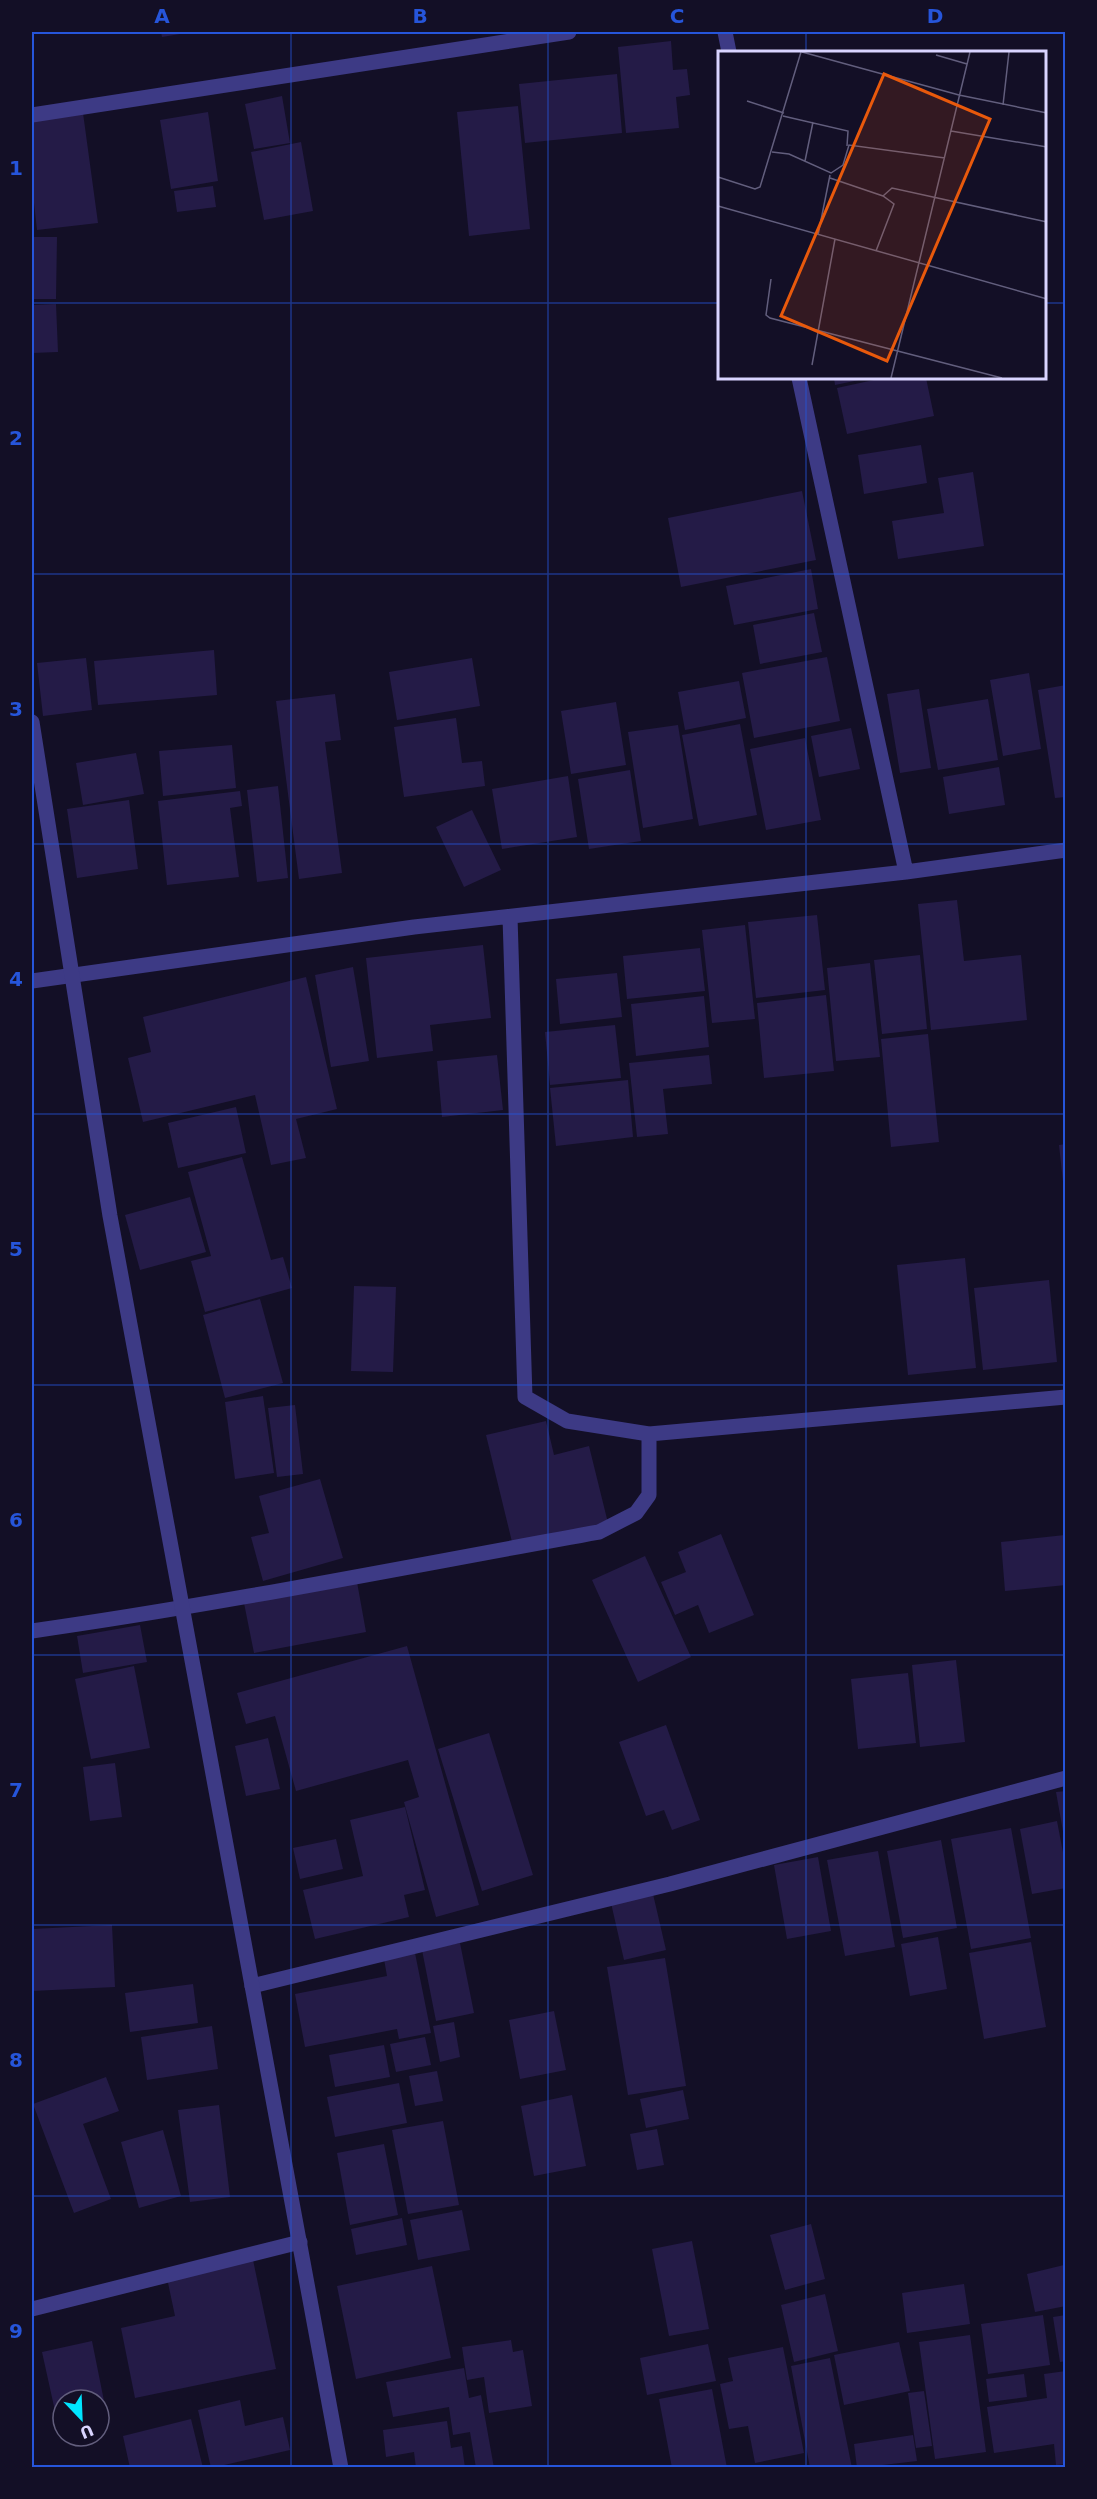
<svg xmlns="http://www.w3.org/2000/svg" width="1097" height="2499" font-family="'DejaVu Sans',sans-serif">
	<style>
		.building { fill: #241b47 }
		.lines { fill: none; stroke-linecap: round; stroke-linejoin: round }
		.minor { stroke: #3d3a85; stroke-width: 15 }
		.tertiary { stroke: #3d3a85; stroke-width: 15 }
		.grid { fill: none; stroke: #2655da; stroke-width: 1.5; stroke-opacity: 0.55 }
		.inset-road { fill: none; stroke: #625e7d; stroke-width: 1.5 }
		.view { fill: #e8590c; fill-opacity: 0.15; stroke: #e8590c; stroke-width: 3 }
		.inset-edge { fill: none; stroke: #d9d4ff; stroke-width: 3 }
		.neatline { fill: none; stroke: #2655da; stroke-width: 2 }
		.grid-label { font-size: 20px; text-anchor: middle; font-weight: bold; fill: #2655da }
	</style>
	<rect width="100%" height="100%" fill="#130f26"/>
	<path class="building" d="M161,32h25v1l-24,4z
		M671,41l2,29 14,-1 3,26 -14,2 3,31 -53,5 -8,-86z
		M617,74l5,59 -97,10 -6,-59z
		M282,96l8,47 -36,6 -9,-45z
		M518,106l12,123 -61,7 -12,-124z
		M208,112l10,69 -47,8 -11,-69z
		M83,113l15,110 -61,7 -5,-45v-65z
		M301,142l12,69 -49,9 -13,-68z
		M213,186l3,21 -39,5 -3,-21z
		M32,237h25l-1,62h-24z
		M56,304l2,48 -26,1v-48z
		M834,378h29l1,1 -29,6z
		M883,378h43l8,38 -87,18 -10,-46z
		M921,445l6,38 -63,11 -6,-39z
		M973,472l11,74 -86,13 -6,-38 52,-8 -6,-35z
		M802,491l14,69 -135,27 -13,-69z
		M811,569l7,40 -84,16 -8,-39z
		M814,613l8,39 -62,12 -7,-39z
		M214,650l3,45 -119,10 -4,-44z
		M827,657l13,64 -86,17 -12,-65z
		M86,658l6,52 -49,6 -6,-53z
		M472,658l8,48 -83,14 -8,-48z
		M1029,673l12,76 -38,7 -13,-76z
		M739,681l7,37 -61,12 -7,-38z
		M1066,685v112l-11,1 -17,-108z
		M919,689l12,79 -31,5 -13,-79z
		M335,694l6,46 -16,2 17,131 -43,6 -23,-178z
		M988,699l10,61 -60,10 -11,-61z
		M616,702l10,63 -55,9 -10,-63z
		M456,718l6,45 20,-2 3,25 -81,11 -10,-70z
		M740,724l17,91 -58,11 -17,-91z
		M678,725l15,94 -50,9 -15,-96z
		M851,728l9,41 -41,8 -8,-41z
		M805,738l16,82 -55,10 -16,-81z
		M232,745l4,43 -73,8 -4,-45z
		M136,753l8,41 -61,11 -7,-42z
		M999,767l6,38 -56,9 -6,-37z
		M630,770l11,71 -52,8 -11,-70z
		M568,776l9,61 -75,12 -10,-60z
		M278,786l10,92 -31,4 -10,-92z
		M240,791l2,15 -12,2 9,69 -72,8 -9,-84z
		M129,800l9,69 -61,9 -10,-69z
		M472,810l29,60 -37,17 -28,-60z
		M957,900l7,61 57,-6 6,65 -96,10 -13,-126z
		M817,915l8,75 -69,8 -8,-76z
		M745,925l10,94 -43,4 -10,-93z
		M483,945l8,73 -61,7 3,26 -56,7 -11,-100z
		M700,948l5,43 -78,8 -4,-43z
		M920,955l7,74 -45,5 -8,-74z
		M870,963l10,94 -44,4 -9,-93z
		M353,967l16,94 -38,6 -16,-92z
		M617,973l5,44 -62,7 -4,-45z
		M306,977l31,132 -41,10 10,39 -35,7 -16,-70 -112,27 -15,-64 23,-6 -8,-35z
		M826,995l8,76 -70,7 -7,-75z
		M704,996l5,51 -73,9 -5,-52z
		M615,1025l6,53 -71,7 -5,-53z
		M928,1034l11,108 -48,5 -10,-108z
		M497,1055l6,55 -61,7 -5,-56z
		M709,1055l3,29 -49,5 5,45 -31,3 -8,-74z
		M628,1080l5,57 -77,9 -6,-58z
		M236,1107l10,46 -68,15 -10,-45z
		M1066,1144v47h-2l-5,-46z
		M242,1157l29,103 12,-3 9,31 -87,24 -14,-51 20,-5 -23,-84z
		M190,1197l16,55 -66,18 -15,-55z
		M965,1258l11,110 -68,7 -11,-110z
		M1049,1280l8,82 -74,8 -9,-82z
		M354,1286l42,1 -3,85 -42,-1z
		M260,1299l23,84 -58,15 -22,-83z
		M263,1396l11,77 -39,6 -10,-77z
		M295,1405l8,69 -26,3 -9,-69z
		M546,1421l8,34 35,-9 19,77 -95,23 -27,-111z
		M320,1479l23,79 -80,23 -12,-44 18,-4 -10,-37z
		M721,1534l33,81 -45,18 -11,-28 -23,10 -14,-33 25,-10 -8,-20z
		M1065,1535l1,50 -61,6 -4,-49z
		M645,1556l46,101 -53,25 -46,-102z
		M357,1582l9,50 -112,21 -10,-50z
		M140,1625l7,37 -64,11 -6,-37z
		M407,1646l72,259 -43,12 -32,-115 15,-5 -11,-37 -112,31 -21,-75 -29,8 -9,-31z
		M956,1660l9,82 -45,5 -8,-82z
		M134,1666l16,82 -59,11 -16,-80z
		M908,1673l8,70 -58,6 -7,-70z
		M666,1725l34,95 -28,10 -8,-20 -18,6 -27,-74z
		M489,1733l44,142 -51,16 -44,-142z
		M268,1738l12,51 -34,7 -11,-50z
		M115,1763l7,54 -32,4 -7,-54z
		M1066,1791v46h-2l-8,-45z
		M405,1807l20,83 -21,5 5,22 -94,22 -12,-49 60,-14 -13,-56z
		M1057,1821l9,47v20l-34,6 -12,-65z
		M1011,1828l20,110 -60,11 -20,-110z
		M336,1839l7,30 -43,10 -7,-31z
		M941,1840l16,88 -54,10 -16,-87z
		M878,1851l17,96 -50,9 -18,-96z
		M818,1857l13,74 -44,8 -13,-74z
		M653,1894l13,56 -42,10 -13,-57z
		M112,1925l3,62 -83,4v-62z
		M938,1937l9,52 -37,7 -9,-52z
		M1031,1942l15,85 -62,12 -15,-86z
		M460,1943l14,70 -38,8 -14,-71z
		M415,1953l16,80 -32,6 -2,-10 -92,18 -10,-53 92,-18 -3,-17z
		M665,1958l21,128 -58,9 -21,-128z
		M193,1984l5,39 -68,9 -5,-39z
		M554,2011l12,59 -46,9 -11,-59z
		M454,2022l6,35 -20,5 -7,-36z
		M212,2026l6,43 -71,11 -6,-43z
		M425,2037l6,28 -35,7 -6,-28z
		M384,2045l6,32 -55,10 -6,-32z
		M437,2071l6,30 -28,5 -6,-30z
		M106,2077l13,34 -36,13 28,75 -37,14 -41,-109z
		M399,2083l8,40 -72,14 -8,-40z
		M683,2090l6,29 -43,9 -6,-29z
		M572,2095l14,71 -52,10 -13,-70z
		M219,2105l11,92 -40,5 -12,-92z
		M443,2121l16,84 -51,9 -16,-84z
		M657,2129l7,36 -27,5 -7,-36z
		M163,2130l18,66 -42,12 -18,-66z
		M384,2144l14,71 -48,10 -13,-72z
		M462,2210l8,40 -52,10 -8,-40z
		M402,2218l5,27 -51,10 -5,-26z
		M811,2224l14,55 -40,11 -15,-55z
		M692,2241l17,88 -40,7 -17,-87z
		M253,2260l23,109 -141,29 -14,-70 54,-12 -8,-38z
		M1064,2265l2,41 -31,6 -8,-38z
		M432,2266l19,92 -95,21 -19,-93z
		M964,2284l6,40 -63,9 -5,-40z
		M825,2294l13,57 -44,11 -13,-57z
		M1043,2315l7,50 -62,9 -7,-50z
		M1066,2315v46l-6,1 -7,-45z
		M970,2335l16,117 -51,7 -16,-117z
		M511,2340l2,12 10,-2 9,56 -43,7 -5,-36 -17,3 -5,-33z
		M92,2341l12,60 -41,-1v10l-8,1 -13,-59z
		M899,2342l11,49 -66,14 -10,-50z
		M708,2344l8,37 -69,14 -7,-37z
		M783,2347l21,106 -49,10 -7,-37 -19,3 -9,-45 13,-3 -5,-23z
		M830,2358l22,110h-42l-19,-102z
		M464,2368l5,30 12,-3 13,73h-18l-6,-36 -17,3 -4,-28 -56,10 -7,-35z
		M1066,2371v93l-10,1 -2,-21 -60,9 -7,-46 60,-9 -3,-24z
		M1024,2374l3,23 -38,5 -3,-23z
		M712,2389l15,79h-55l-13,-69z
		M924,2391l8,55 -16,2 -8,-55z
		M240,2400l5,26 38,-9 7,33 -79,18 -13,-58z
		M191,2419l12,49h-73l-7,-32z
		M447,2421l4,27 11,-2 3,22h-49l-2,-16 -28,5 -3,-27z
		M913,2435l4,26 -60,7 -3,-24z"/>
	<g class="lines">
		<path class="minor" d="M725,32l4,20
			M32,115l537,-83
			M799,378l107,494
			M510,917l15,480 42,24 82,13 417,-37
			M32,981l382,-54 492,-55 160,-22
			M32,1631c190,-27 378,-65 567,-99l37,-19 13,-18v-61
			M252,1986l418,-102 396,-106
			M32,2309l268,-67"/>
		<path class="tertiary" d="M32,722l78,494 231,1252"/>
	</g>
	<path class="grid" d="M291,32v2436M548,32v2436M806,32v20M32,303h687M1044,303h22M806,378v2090M32,574h1034M32,844h1034M32,1114h1034M32,1385h1034M32,1655h1034M32,1925h1034M32,2196h1034"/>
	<g transform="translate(718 51)">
		<rect width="328" height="328" fill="#130f26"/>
		<path class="inset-road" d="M84,1l157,43 88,18M218,4l31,9M29,50l37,12M285,54l6,-53M65,65l65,15 -1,15M233,80l96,16M54,101l17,2 42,19 12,-8 6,-20 96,13M87,110l8,-39M0,126l37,12 5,-2 41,-135M112,127l53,18 11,8 -18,47M165,145l9,-8 155,34M0,155l329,93M100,184l12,-60M53,228l-5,36 4,3 232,60M94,314l23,-126M173,327l79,-326"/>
		<path class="view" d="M166,23l106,45 -103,242 -106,-45z"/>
		<rect width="328" height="328" class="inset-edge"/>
	</g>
	<rect width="1097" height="2499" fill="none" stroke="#130f26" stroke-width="66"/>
	<g transform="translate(81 2418) rotate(157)"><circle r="28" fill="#130f26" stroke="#625e7d" stroke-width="1.5"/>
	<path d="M0-4.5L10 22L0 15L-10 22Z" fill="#00e5ff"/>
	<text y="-9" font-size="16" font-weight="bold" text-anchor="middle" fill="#d9d4ff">U</text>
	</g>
	<rect x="33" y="33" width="1031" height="2433" class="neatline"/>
	<g class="grid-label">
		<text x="162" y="23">A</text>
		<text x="420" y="23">B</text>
		<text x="677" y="23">C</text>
		<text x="935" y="23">D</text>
		<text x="16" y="175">1</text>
		<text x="16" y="445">2</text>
		<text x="16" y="716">3</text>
		<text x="16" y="986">4</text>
		<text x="16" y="1256">5</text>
		<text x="16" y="1527">6</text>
		<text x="16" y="1797">7</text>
		<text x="16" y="2067">8</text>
		<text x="16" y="2338">9</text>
	</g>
</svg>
